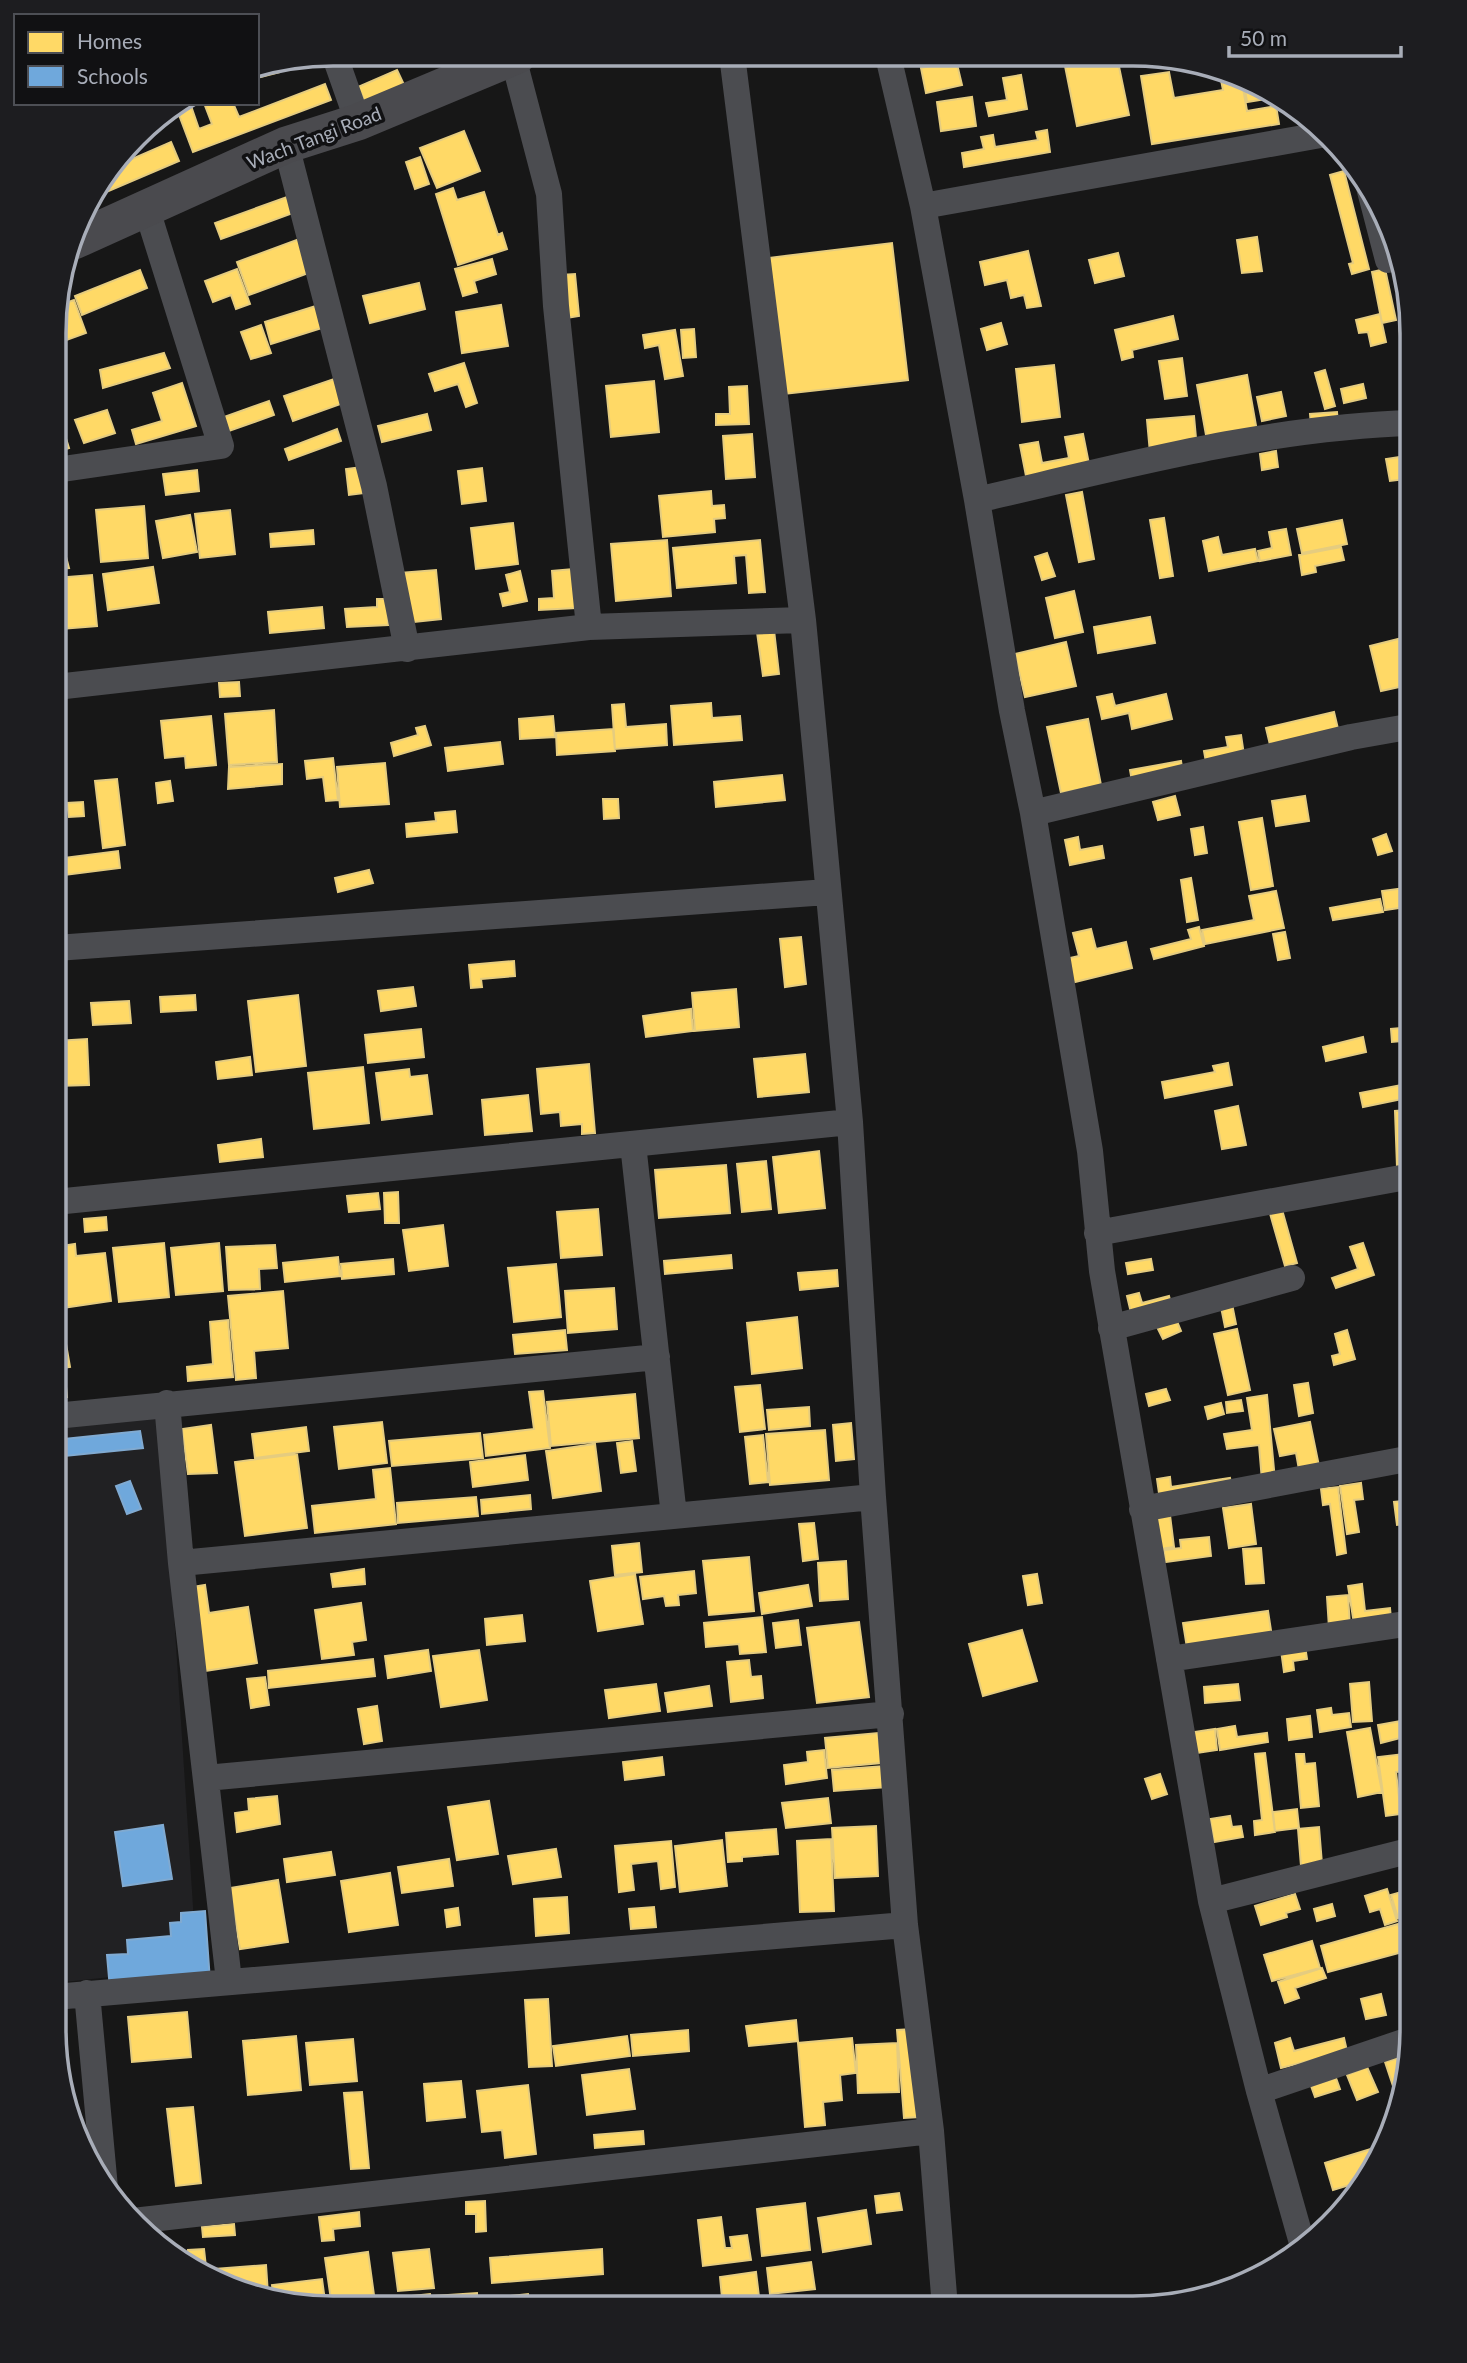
<svg xmlns="http://www.w3.org/2000/svg" width="1467" height="2363" font-family="Lato,sans-serif">
	<style>
		.built { fill: #212123 }
		.homes { fill: #ffd966; stroke: #e5cc7f; stroke-width: 2 }
		.schools { fill: #6fa8dc; stroke: #80aad1; stroke-width: 2 }
		.lines { fill: none; stroke-linecap: round; stroke-linejoin: round }
		.street { stroke: #4b4c50; stroke-width: 26 }
		.secondary { stroke: #4a4a4e; stroke-width: 37 }
		.labels { text-anchor: middle; stroke-width: 7; stroke-linejoin: round; paint-order: stroke }
		.street-label { font-size: 19px; fill: #a8adb8; stroke: #111113 }
		.rim { fill: none; stroke: #a8adb8; stroke-width: 3.5 }
	</style>
	<rect width="100%" height="100%" fill="#171717"/>
	<path class="built" d="M161,1415l36,553 -143,15 1,-556z"/>
	<path class="homes" d="M1063,56l54,1 12,58 -52,11z
		M1139,57h32l-31,5z
		M956,60l6,25 -36,8 -5,-25z
		M278,65l2,7 -23,6v-9z
		M397,70l9,19 -39,17 -9,-19z
		M1219,70l22,6 6,35 29,-5 3,18 -127,20 -11,-68 28,-4 5,26 49,-8z
		M1021,75l6,34 -38,7 -3,-13 21,-3 -4,-22z
		M1243,77l35,20 -31,5z
		M325,84l6,16 -138,52 -17,-45 14,-4 9,26 13,-5 -8,-21h29l6,14z
		M972,97l4,29 -35,5 -4,-29z
		M1047,130l3,22 -86,15 -2,-14 22,-4 -3,-12 12,-2 2,12 43,-7 -2,-8z
		M464,131l16,40 -43,17 -17,-40z
		M171,142l8,19 -87,37 26,-33z
		M420,157l9,27 -14,5 -9,-27z
		M1344,171l25,98 -17,5 -3,-10 4,-1 -23,-88z
		M453,188l4,12 27,-8 14,43 4,-2 5,16 -49,16 -22,-71z
		M287,197l6,16 -72,26 -6,-16z
		M1257,237l5,34 -20,2 -5,-33z
		M302,238l12,33 -65,24 -12,-33z
		M892,243l16,137 -124,14 -16,-136z
		M1028,251l13,55 -14,2 -3,-13 -13,3 -4,-18 -22,5 -5,-23z
		M1118,253l6,23 -29,7 -6,-23z
		M492,259l4,15 -22,7 3,11 -14,4 -8,-27z
		M237,269l13,35 -14,5 -5,-14 -18,7 -8,-21z
		M1385,269l11,51 -14,3 -10,-51z
		M140,270l7,18 -65,27 -7,-19z
		M575,274l4,42 -13,2 -5,-43z
		M419,283l6,26 -55,14 -7,-27z
		M74,300l12,33 -25,9 -4,-14v-22z
		M322,304l6,22 -57,18 -6,-22z
		M501,305l7,41 -46,7 -6,-41z
		M1380,314l6,28 -15,4 -3,-14 -9,1 -3,-13z
		M1173,316l5,23 -46,11 1,7 -11,3 -7,-30z
		M1399,322h11l3,28h-4l-1,-14 -8,1z
		M1001,323l6,21 -20,6 -6,-21z
		M261,325l10,28 -20,6 -10,-27z
		M694,329l2,28 -13,1 -2,-28z
		M675,330l8,46 -18,3 -6,-34 -14,3 -2,-13z
		M164,353l6,15 -67,20 -3,-18z
		M1182,358l5,38 -22,3 -6,-38z
		M464,363l13,40 -11,4 -8,-23 -23,7 -6,-17z
		M1054,365l6,52 -38,5 -6,-53z
		M1325,370l10,36 -10,3 -10,-36z
		M1247,375l11,62 -50,9 -11,-61z
		M340,377l9,24 -56,20 -9,-25z
		M654,381l5,51 -48,5 -5,-51z
		M182,383l14,43 -60,18 -4,-14 30,-9 -9,-28z
		M1363,384l3,14 -22,5 -3,-14z
		M747,386l2,38 -33,1v-11h14l-1,-27z
		M1281,392l5,24 -24,5 -5,-24z
		M269,401l5,14 -48,17 -5,-14z
		M107,410l8,23 -31,10 -9,-23z
		M1337,412l1,11 -27,3 -1,-12z
		M427,414l4,16 -49,12 -4,-16z
		M1194,416l3,33 -47,4 -3,-33z
		M63,429l6,19 -13,4v-21z
		M337,429l4,12 -52,19 -4,-11z
		M752,434l3,43 -29,2 -3,-43z
		M1083,434l7,35 -63,12 -7,-36 18,-3 4,21 27,-5 -4,-21z
		M1276,451l2,16 -16,3 -2,-16z
		M1413,455v23l-23,3 -4,-22z
		M361,467l4,26 -16,2 -3,-26z
		M482,468l4,33 -24,3 -4,-33z
		M197,470l2,21 -33,4 -3,-21z
		M711,491l1,15 12,-1 1,13 -11,1 1,13 -52,5 -4,-41z
		M1082,492l12,67 -15,3 -13,-67z
		M144,506l4,52 -47,4 -5,-52z
		M230,510l5,44 -35,4 -5,-44z
		M190,515l7,37 -34,6 -7,-37z
		M1164,518l9,58 -13,2 -10,-58z
		M1342,520l5,24 -45,9 -5,-24z
		M513,523l5,41 -42,5 -5,-41z
		M1286,529l5,26 -31,6 -2,-10 14,-3 -3,-16z
		M313,530l1,14 -43,3 -1,-13z
		M1218,537l4,18 33,-6 3,12 -49,10 -6,-30z
		M667,540l4,56 -55,5 -5,-57z
		M760,540l5,52 -16,1 -3,-38 -12,1 2,27 -59,5 -4,-40z
		M1341,547l3,13 -29,6 1,6 -14,3 -3,-20z
		M65,553l4,15 -13,1v-15z
		M1047,553l8,23 -13,4 -7,-23z
		M153,567l6,36 -51,7 -5,-36z
		M573,569l3,39 -37,2v-11l15,-1 -2,-27z
		M436,570l5,49 -36,4 -5,-50z
		M520,571l7,30 -24,5 -3,-12 10,-2 -4,-17z
		M92,575l5,51 -36,3 -5,-51z
		M1074,591l9,41 -28,6 -9,-40z
		M377,599h10l1,26 -41,2 -2,-18 32,-2z
		M322,607l2,21 -54,5 -2,-21z
		M1150,617l5,26 -57,10 -4,-26z
		M774,630l5,44 -16,2 -6,-44z
		M1402,638l11,46 -32,7 -11,-45z
		M1066,642l10,44 -51,11 -10,-43z
		M239,682l1,14 -20,1 -1,-14z
		M1112,694l3,12 51,-12 6,25 -40,10 -3,-16 -27,6 -5,-22z
		M711,703l1,15 28,-2 2,24 -68,5 -3,-39z
		M624,704l2,23 40,-3 1,21 -52,4 -3,-44z
		M274,710l3,52 -48,3 -4,-51z
		M1334,712l5,21 -68,16 -5,-21z
		M211,716l5,49 -30,3 -1,-12 -20,2 -4,-37z
		M553,716l2,21 -35,2 -1,-20z
		M1088,719l13,66 -40,8 -14,-66z
		M425,726l6,19 -37,11 -3,-13 27,-8 -2,-7z
		M613,729l2,22 -58,4 -1,-22z
		M1241,735l3,20 -38,7 -2,-11 24,-4 -2,-10z
		M500,742l3,22 -55,7 -3,-23z
		M333,758l5,42 -12,1 -3,-24 -16,2 -2,-18z
		M1181,761l2,12 -51,8 -2,-11z
		M385,763l4,41 -49,3 -3,-40z
		M282,764v20l-54,5 1,-22z
		M782,775l3,25 -69,7 -2,-25z
		M117,779l8,66 -22,3 -8,-67z
		M170,781l3,20 -15,2 -2,-20z
		M1175,796l5,19 -22,5 -5,-18z
		M1305,796l4,25 -33,5 -4,-25z
		M603,799h15l1,19 -15,1z
		M83,802l1,14 -15,1 -2,-14z
		M455,811l2,21 -50,5 -1,-13 30,-3 -1,-8z
		M1262,818l11,68 -22,4 -12,-68z
		M1203,827l4,26 -12,2 -4,-26z
		M1386,834l6,17 -14,4 -5,-16z
		M1078,837l2,13 22,-4 2,12 -34,7 -5,-25z
		M118,851l2,17 -55,7 -2,-17z
		M369,870l4,13 -35,9 -3,-14z
		M1191,878l7,42 -11,2 -6,-42z
		M1413,887v19l-28,4 -3,-19z
		M1276,891l8,37 -79,16 -3,-14 52,-10 -5,-24z
		M1380,899l3,13 -50,8 -3,-12z
		M1199,927l5,19 -50,13 -3,-10 40,-10 -3,-9z
		M1091,929l5,20 30,-7 6,26 -65,16 -6,-24 18,-4 -6,-23z
		M1285,932l5,26 -12,2 -5,-26z
		M801,937l5,47 -21,3 -5,-48z
		M514,961l1,15 -34,3 1,8 -11,1 -2,-23z
		M413,987l3,19 -35,5 -3,-20z
		M736,989l3,38 -44,4 -3,-38z
		M195,995l1,15 -35,2 -1,-15z
		M298,995l8,71 -50,6 -8,-71z
		M129,1001l2,22 -38,2 -2,-22z
		M691,1009l2,22 -47,6 -3,-21z
		M1412,1027v13l-20,2 -1,-13z
		M421,1029l3,28 -56,6 -3,-28z
		M1363,1037l3,15 -40,9 -3,-14z
		M87,1039l2,46 -33,1v-45z
		M805,1054l4,38 -51,5 -4,-38z
		M250,1057l2,18 -34,4 -2,-17z
		M1228,1063l4,22 -67,13 -3,-16 53,-10 -2,-6z
		M589,1064l6,69 -13,1v-10l-21,2 -1,-14 -19,2 -4,-45z
		M363,1067l6,56 -55,6 -6,-56z
		M409,1069l1,8 17,-2 5,39 -50,6 -6,-47z
		M1412,1083v14l-49,10 -3,-14z
		M528,1095l4,36 -47,4 -3,-35z
		M1238,1106l8,39 -24,4 -7,-38z
		M1408,1110l4,57h-15l-2,-56z
		M261,1139l2,18 -43,5 -2,-17z
		M819,1151l6,57 -46,5 -6,-56z
		M766,1161l5,48 -29,3 -5,-48z
		M726,1165l4,48 -71,5 -4,-48z
		M398,1192l1,31h-14l-1,-30z
		M378,1193l2,16 -31,3 -2,-16z
		M1281,1206l16,57 -12,3 -16,-56z
		M598,1209l4,46 -41,3 -4,-46z
		M106,1217l1,13 -22,2 -1,-13z
		M443,1225l5,41 -39,5 -6,-41z
		M164,1243l5,54 -50,5 -6,-54z
		M219,1243l4,48 -47,4 -5,-47z
		M1363,1243l11,32 -38,13 -4,-10 26,-9 -8,-22z
		M75,1244l1,12 29,-3 6,48 -49,7 -7,-61z
		M275,1245l2,23 -18,1 1,20 -31,1 -3,-43z
		M731,1255l1,13 -67,6 -1,-13z
		M338,1257l2,19 -55,6 -2,-19z
		M393,1259l1,15 -52,5 -1,-15z
		M1151,1259l2,11 -25,4 -2,-11z
		M556,1264l5,53 -47,5 -6,-54z
		M837,1270l1,16 -38,4 -2,-17z
		M614,1288l3,41 -49,4 -3,-42z
		M283,1291l5,57 -34,3 2,27 -20,2 -8,-84z
		M1139,1293l3,10 27,-7 3,11 -40,10 -5,-21z
		M1232,1304l4,20 -11,3 -4,-20z
		M61,1311l2,28 -8,1v-28z
		M797,1317l5,51 -50,6 -5,-51z
		M1176,1319l5,12 -18,8 -6,-12z
		M228,1320l5,57 -45,4 -1,-14 26,-3 -3,-42z
		M1237,1329l13,61 -22,5 -14,-61z
		M565,1330l2,20 -52,4 -2,-19z
		M1347,1330l8,29 -21,6 -2,-9 8,-2 -5,-20z
		M66,1344l4,23 -15,2v-24z
		M55,1376h10l2,21 -12,1z
		M1308,1383l5,30 -14,3 -5,-31z
		M760,1385l5,44 -25,3 -5,-45z
		M1166,1389l4,11 -21,6 -3,-12z
		M543,1391l7,57 -64,8 -2,-21 50,-6 -5,-37z
		M635,1394l4,44 -88,8 -4,-44z
		M1267,1395l8,85 -13,1 -3,-36 -32,4 -3,-15 28,-4 -5,-32z
		M1241,1400l2,11 -16,2 -1,-11z
		M1221,1403l3,11 -16,5 -3,-12z
		M809,1407l1,19 -41,4 -2,-20z
		M382,1422l5,41 -48,6 -5,-42z
		M1310,1422l10,49 -20,4 -4,-22 -16,3 -6,-27z
		M851,1423l3,36 -18,2 -3,-36z
		M211,1425l6,48 -29,1 -6,-45z
		M306,1427l3,24 -54,7 -3,-24z
		M825,1430l4,50 -59,5 -4,-51z
		M480,1433l3,25 -91,8 -3,-25z
		M763,1435l5,47 -18,2 -5,-47z
		M632,1441l4,30 -15,2 -4,-30z
		M595,1444l6,47 -48,7 -7,-47z
		M297,1454l10,74 -62,8 -10,-74z
		M525,1455l3,25 -55,7 -3,-25z
		M390,1468l6,56 -81,9 -3,-27 64,-7 -3,-29z
		M1170,1477l1,10 59,-9 2,11 -72,11 -3,-21z
		M1361,1483l2,16 -9,1 5,32 -12,2 -7,-48z
		M1338,1487l8,66 -9,2 -7,-51 -7,1 -2,-16z
		M530,1495l1,14 -49,5 -1,-14z
		M476,1497l2,19 -80,7 -1,-20z
		M1412,1500v23l-15,2 -3,-23z
		M1251,1504l5,40 -27,4 -6,-40z
		M1170,1515l4,32 -14,2 -4,-32z
		M814,1523l4,36 -15,2 -4,-37z
		M1209,1537l2,19 -46,6 -1,-12 17,-2 -1,-8z
		M639,1543l3,29 -27,3 -3,-29z
		M1261,1548l3,35 -18,1 -3,-35z
		M749,1557l5,54 -45,4 -6,-54z
		M846,1561l2,38 -28,2 -2,-38z
		M364,1569l1,15 -32,3 -2,-13z
		M1412,1569v42h-4l-4,-41z
		M694,1571l2,22 -18,2 1,10 -13,1 -2,-10 -21,3 -3,-22z
		M635,1574l8,50 -45,7 -8,-50z
		M1037,1574l5,29 -14,2 -5,-29z
		M1362,1584l3,27 25,-3 1,11 -37,5 -6,-38z
		M205,1585l4,28 39,-6 9,56 -59,9 -12,-84z
		M808,1585l4,21 -50,8 -3,-21z
		M1348,1595l2,32 -21,1 -2,-31z
		M361,1603l5,37 -14,2 2,13 -32,4 -7,-49z
		M1268,1611l4,26 -85,11 -4,-25z
		M522,1615l3,26 -38,4 -2,-26z
		M762,1617l4,35 -26,2 -1,-10 -33,3 -2,-24z
		M798,1620l3,25 -25,3 -3,-25z
		M859,1622l10,75 -52,6 -10,-75z
		M1022,1630l15,51 -54,15 -14,-52z
		M1305,1646l2,13 -14,2 1,9 -10,2 -3,-22z
		M428,1650l3,21 -43,7 -3,-22z
		M479,1650l8,50 -46,7 -8,-51z
		M373,1659l2,17 -106,12 -1,-17z
		M749,1660l2,17 10,-1 2,22 -32,4 -4,-40z
		M265,1677l4,28 -18,3 -4,-29z
		M1369,1682l3,39 -19,1 -3,-38z
		M656,1684l4,27 -51,7 -4,-28z
		M1238,1684l2,16 -35,3 -1,-16z
		M709,1686l3,20 -44,6 -3,-19z
		M377,1706l5,35 -18,3 -6,-35z
		M1331,1708l1,7 17,-2 2,14 -31,5 -3,-22z
		M1310,1716l2,21 -23,3 -2,-21z
		M1412,1719v16l-31,8 -3,-18z
		M1235,1726l2,11 30,-4 1,9 -48,8 -3,-21z
		M1370,1728l12,64 -24,5 -11,-65z
		M1215,1729l2,21 -21,3 -2,-21z
		M878,1733l3,30 -53,5 -3,-30z
		M824,1750l3,28 -41,6 -2,-19 24,-3 -1,-10z
		M1265,1753l10,79 -20,3 -1,-14 8,-1 -7,-66z
		M1412,1753v17l-16,2 5,42 -15,2 -8,-59z
		M1296,1754h8l1,10 10,-1 4,43 -18,2z
		M662,1757l2,18 -39,5 -2,-18z
		M885,1766l2,21 -53,4 -2,-21z
		M1160,1774l7,20 -15,5 -7,-20z
		M1412,1785v25l-5,1 -4,-24z
		M277,1796l3,28 -43,8 -2,-19 14,-2 -1,-12z
		M828,1798l3,25 -45,5 -4,-25z
		M489,1801l9,53 -41,6 -9,-53z
		M1297,1809l2,19 -24,3 -2,-19z
		M1230,1816l2,11 9,-1 2,11 -29,5 -4,-23z
		M876,1826l2,50 -43,2 -3,-50z
		M1319,1827l3,37 -21,2 -3,-37z
		M776,1829l2,25 -36,3v4l-14,1 -2,-29z
		M831,1839l3,72 -34,1 -3,-71z
		M722,1840l5,46 -47,6 -5,-46z
		M671,1841l4,46 -14,2 -3,-28 -27,3 3,26 -15,2 -4,-46z
		M556,1849l5,28 -48,7 -5,-28z
		M331,1852l4,23 -48,7 -3,-23z
		M449,1859l4,27 -51,7 -4,-26z
		M390,1873l8,52 -49,7 -8,-51z
		M278,1880l10,62 -48,7 -10,-61z
		M1387,1889l10,32 -12,4 -5,-16 -10,3 -5,-16z
		M1412,1889v25l-14,4 -7,-23z
		M1295,1894l5,15 -14,4 1,4 -26,8 -6,-19z
		M567,1897l2,36 -33,3 -2,-37z
		M1332,1904l3,12 -18,5 -3,-12z
		M654,1907l2,20 -25,2 -2,-20z
		M458,1908l2,17 -13,2 -2,-17z
		M1398,1924l8,27 -78,21 -7,-26z
		M1312,1941l8,27 -48,13 -8,-26z
		M1322,1968l4,10 -31,10 4,10 -14,5 -7,-21z
		M1381,1994l5,21 -20,4 -5,-20z
		M548,1999l4,67 -23,1 -4,-67z
		M187,2012l4,45 -59,5 -4,-45z
		M796,2020l2,21 -49,5 -3,-20z
		M913,2029l7,88 -16,1 -7,-88z
		M688,2030l1,21 -56,5 -2,-21z
		M296,2036l5,54 -53,5 -5,-54z
		M627,2036l3,20 -74,10 -3,-20z
		M852,2038l4,35 -16,2 2,25 -19,2 2,23 -20,2 -7,-84z
		M1290,2038l4,13 50,-13 3,13 -66,17 -6,-25z
		M353,2039l4,42 -47,4 -4,-42z
		M897,2043l2,49 -41,1 -2,-48z
		M1411,2054l-6,28 -12,4 -8,-24z
		M1367,2067l11,25 -21,8 -10,-25z
		M629,2069l6,40 -48,6 -5,-40z
		M1336,2078l4,11 -25,8 -4,-11z
		M461,2081l4,36 -38,4 -3,-37z
		M528,2085l8,69 -31,4 -3,-28 -20,2 -5,-41z
		M362,2092l7,76 -18,1 -7,-76z
		M193,2107l8,76 -25,3 -9,-77z
		M1398,2117v3l-8,15 -5,-13z
		M643,2131l1,13 -49,4 -1,-13z
		M1384,2145l-18,35 -33,10 -8,-27z
		M899,2193l3,17 -25,3 -2,-17z
		M485,2201l1,30 -10,1v-18h-10v-12z
		M805,2203l5,47 -48,6 -5,-47z
		M866,2210l5,34 -48,8 -5,-34z
		M359,2212l1,14 -27,3 1,11 -12,1 -3,-24z
		M721,2217l4,31h7l-2,-11 17,-2 4,25 -48,6 -5,-46z
		M234,2224l1,11 -32,2 -1,-10z
		M204,2249l3,27 -24,-13 6,-1 -1,-12z
		M429,2249l5,39 -36,3 -5,-38z
		M602,2249l1,25 -111,9 -2,-25z
		M368,2252l6,43 -43,5 -6,-42z
		M811,2262l4,27 -45,5 -3,-26z
		M266,2265l2,29 -12,2 -39,-14 -2,-13z
		M756,2272l4,33 -37,3 -3,-31z
		M322,2279l3,22 -33,4 -18,-5 -2,-15z
		M477,2293l1,14h-43l-1,-11z
		M430,2294l2,13h-48l-1,-8z
		M528,2294l2,13h-44l-1,-8z
		M378,2300l1,7h-25v-5z"/>
	<path class="schools" d="M140,1431l3,17 -88,9v-17z
		M130,1481l11,28 -14,5 -11,-28z
		M163,1825l9,54 -49,7 -8,-54z
		M205,1911l5,70 -100,8 -3,-34 21,-1 -1,-14 44,-4 -1,-13 11,-1v-9z"/>
	<g class="lines">
		<path class="street" d="M334,54l24,68
			M732,55l71,565 14,146 33,356 23,375 32,428 26,206 14,177
			M888,56l35,150 54,294 35,211 21,102 57,338 12,120 109,630 48,190 45,159
			M513,57l36,137 7,112 33,321
			M286,145l88,341 33,163
			M1369,187l19,73
			M923,206l403,-72
			M56,470l165,-24 -74,-236
			M977,500c143,-33 289,-73 436,-77
			M56,687l533,-60 214,-7
			M1033,813l318,-76 62,-11
			M56,948l771,-56
			M633,1144l41,372
			M55,1202l795,-80
			M1097,1233l315,-57
			M1111,1328l181,-50
			M167,1403l14,160 48,418
			M55,1416l602,-59
			M1142,1509l270,-51
			M181,1563l692,-66
			M1169,1659l243,-36
			M206,1778l685,-64
			M1211,1901l201,-51
			M87,1993l18,195
			M54,1997l851,-72
			M1259,2091l153,-52
			M133,2221l798,-90"/>
		<path class="secondary" d="M74,241l212,-96 72,-23 160,-67"/>
	</g>
	<g class="labels">
		<g class="street-label">
			<text transform="translate(314 138) rotate(-21)" y="7">Wach Tangi Road</text>
		</g>
	</g>
	<path d="M0 0H1467V2363H0ZM333 66H1133A267 267 0 0 1 1400 333V2029A267 267 0 0 1 1133 2296H333A267 267 0 0 1 66 2029V333A267 267 0 0 1 333 66Z" fill="#1d1d20" fill-rule="evenodd"/>
	<path class="rim" d="M333 66H1133A267 267 0 0 1 1400 333V2029A267 267 0 0 1 1133 2296H333A267 267 0 0 1 66 2029V333A267 267 0 0 1 333 66Z"/>
	<rect x="14" y="14" width="245" height="91" fill="#111113" stroke="#4d4f55" stroke-width="2"/>
	<rect x="28" y="32" width="35" height="21" fill="#ffd966" stroke="#4d4f55" stroke-width="2"/>
	<text x="77" y="49" font-size="21" fill="#a8adb8">Homes</text>
	<rect x="28" y="66" width="35" height="21" fill="#6fa8dc" stroke="#4d4f55" stroke-width="2"/>
	<text x="77" y="84" font-size="21" fill="#a8adb8">Schools</text>
	<path d="M1229 46v10h172v-10" fill="none" stroke="#a8adb8" stroke-width="3.5"/>
	<text x="1240" y="46" font-size="21" fill="#a8adb8" stroke="#111113" stroke-width="5" paint-order="stroke">50 m</text>
</svg>
